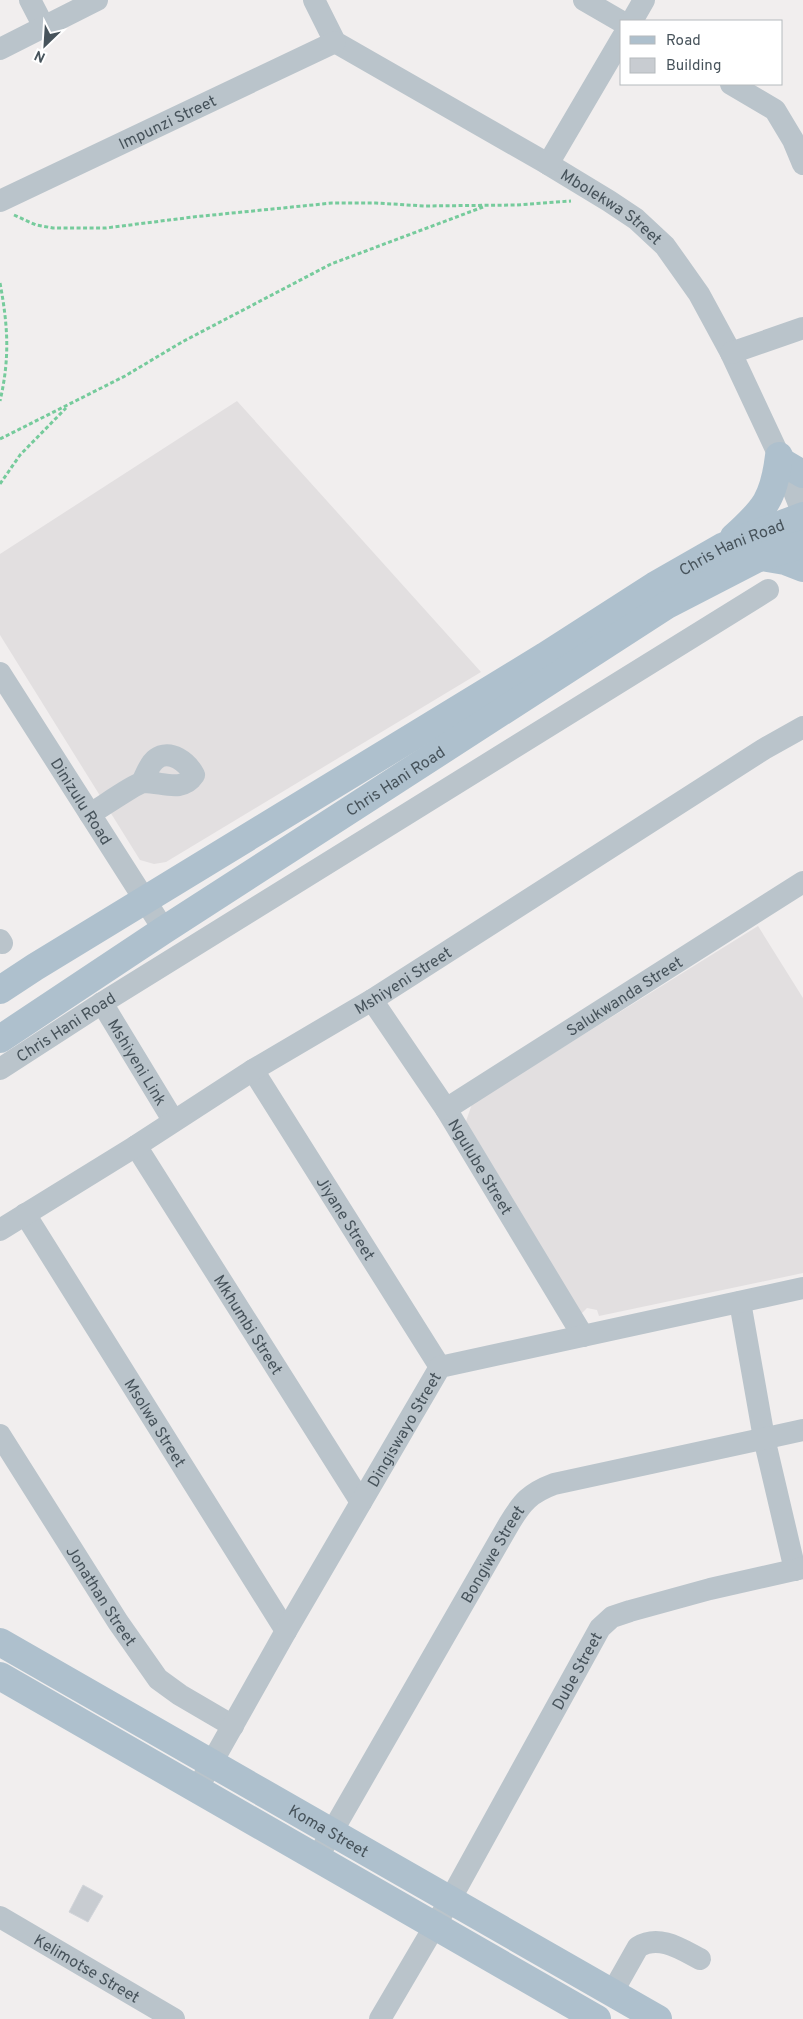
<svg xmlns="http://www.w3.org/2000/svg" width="803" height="2019" font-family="Overpass,sans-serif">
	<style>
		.education { fill: #e2dfe0 }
		.building { fill: #c8ccd1; stroke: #d2d5da }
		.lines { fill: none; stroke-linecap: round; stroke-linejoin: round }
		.path { stroke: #76cb9c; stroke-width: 3; stroke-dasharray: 4 2.5; stroke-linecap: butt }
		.minor { stroke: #bac4cb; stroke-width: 22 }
		.major { stroke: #aec0cd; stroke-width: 28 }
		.labels { text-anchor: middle; stroke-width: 4.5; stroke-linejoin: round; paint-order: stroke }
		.street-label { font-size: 16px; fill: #47535b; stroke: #fff }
	</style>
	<rect width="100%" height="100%" fill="#f1eeee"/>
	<path class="education" d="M237,401l244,271 -315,190 -12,2 -14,-4 -140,-225v-81z
		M758,926l45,72v275l-204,43 -2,-6 -10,-2 -6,6 -117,-187 8,-23z"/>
	<path class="building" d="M83,1885l20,11 -15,26 -19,-10z"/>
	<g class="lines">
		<path class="path" d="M14,215l22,10 17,3h53l87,-11 139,-14h44l48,3 92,-1 55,-4
			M0,283c8,43 10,75 0,118
			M0,439l125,-63 57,-34 149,-78 152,-57
			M0,484l20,-29 46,-47"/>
		<g class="minor">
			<path d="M30,0l14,27"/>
			<path id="s1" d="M314,0l21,42 213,122 61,37 27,18 29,27 34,48 32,59 51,109 21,52"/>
			<path d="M584,0l38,22"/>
			<path d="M632,21l12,-21"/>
			<path d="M0,49l97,-49"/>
			<path d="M731,84l44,26 18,30 10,24"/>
			<path d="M548,164l74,-126"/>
			<path id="s2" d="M0,201l335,-159"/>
			<path d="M731,353l72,-25"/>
			<path id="s3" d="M0,673l164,257"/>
			<path d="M90,814c9,-5 46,-31 54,-32 19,0 38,11 50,-7 -6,-12 -24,-27 -38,-16 -7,5 -10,16 -14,23"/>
			<path d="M0,940l2,3"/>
			<path id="s4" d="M372,1000l74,109 137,227"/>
			<path id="s5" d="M102,1003l71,117"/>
			<path id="s6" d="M0,1069l102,-66 666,-413"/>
			<path id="s7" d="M253,1070l187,297"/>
			<path id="s8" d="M446,1109l357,-227"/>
			<path id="s9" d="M136,1146l225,356"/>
			<path id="s10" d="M25,1214l261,417"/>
			<path id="s11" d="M0,1230l136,-84 117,-76 119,-70 392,-251 39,-22"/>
			<path d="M740,1302l24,136 31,132"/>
			<path id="s12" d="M0,1435l118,187 40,57 22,16 53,31"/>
			<path id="s13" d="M197,1789l89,-158 154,-264 363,-79"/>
			<path id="s14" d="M317,1858l192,-334c13,-22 21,-31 45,-40l249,-54"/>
			<path id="s15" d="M0,1917l174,102"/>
			<path d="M612,1993l26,-46c21,-13 43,2 62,12"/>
			<path id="s16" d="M380,2019l70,-119 150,-272 12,-11 18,-6 80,-22 93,-21"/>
		</g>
		<g class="major">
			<path d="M782,462l21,12"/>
			<path d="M734,537c31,-28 40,-39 45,-81"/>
			<path d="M761,557l24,4 18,7"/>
			<path id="s17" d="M0,990l35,-23 510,-311 109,-70 70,-40 79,-30"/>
			<path id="s18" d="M0,1039l164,-109 503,-325 93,-48 43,-13"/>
			<path id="s19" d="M0,1642l658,377"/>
			<path d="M0,1676l597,343"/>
		</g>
	</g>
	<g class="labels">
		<g class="street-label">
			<text dy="6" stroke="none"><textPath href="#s2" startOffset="185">Impunzi Street</textPath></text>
			<text dy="6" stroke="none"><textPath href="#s1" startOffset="369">Mbolekwa Street</textPath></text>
			<text dy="6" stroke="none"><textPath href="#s17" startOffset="856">Chris Hani Road</textPath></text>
			<text dy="6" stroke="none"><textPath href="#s18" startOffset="472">Chris Hani Road</textPath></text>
			<text dy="6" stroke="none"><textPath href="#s3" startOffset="152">Dinizulu Road</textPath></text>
			<text dy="6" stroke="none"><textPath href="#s11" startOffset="474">Mshiyeni Street</textPath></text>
			<text dy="6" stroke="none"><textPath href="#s8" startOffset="211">Salukwanda Street</textPath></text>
			<text dy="6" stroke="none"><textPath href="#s6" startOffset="78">Chris Hani Road</textPath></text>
			<text dy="6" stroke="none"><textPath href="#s5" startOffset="69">Mshiyeni Link</textPath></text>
			<text dy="6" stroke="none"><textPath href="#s4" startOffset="199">Ngulube Street</textPath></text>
			<text dy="6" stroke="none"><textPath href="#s7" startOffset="175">Jiyane Street</textPath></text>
			<text dy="6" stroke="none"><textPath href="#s9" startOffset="211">Mkhumbi Street</textPath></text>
			<text dy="6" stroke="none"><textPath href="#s10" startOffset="246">Msolwa Street</textPath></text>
			<text dy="6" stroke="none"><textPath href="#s13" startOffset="415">Dingiswayo Street</textPath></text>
			<text dy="6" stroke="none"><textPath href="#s14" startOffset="351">Bongiwe Street</textPath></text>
			<text dy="6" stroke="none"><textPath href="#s12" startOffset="190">Jonathan Street</textPath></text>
			<text dy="6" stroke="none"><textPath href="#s16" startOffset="400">Dube Street</textPath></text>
			<text dy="6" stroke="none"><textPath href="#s19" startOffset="379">Koma Street</textPath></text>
			<text dy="6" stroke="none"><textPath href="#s15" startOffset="101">Kelimotse Street</textPath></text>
		</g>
	</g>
	<rect x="620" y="20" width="162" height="65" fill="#ffffff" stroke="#b5babd"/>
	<rect x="630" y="36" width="25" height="8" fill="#aec0cd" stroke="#b5babd"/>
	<text x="666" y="45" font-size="15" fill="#47535b">Road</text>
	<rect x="630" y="58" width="25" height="15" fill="#c8ccd1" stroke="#b5babd"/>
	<text x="666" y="70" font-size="15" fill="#47535b">Building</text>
	<g transform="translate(45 45) rotate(205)" stroke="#ffffff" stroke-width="4" paint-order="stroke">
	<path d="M0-4L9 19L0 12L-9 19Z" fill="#47535b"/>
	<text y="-8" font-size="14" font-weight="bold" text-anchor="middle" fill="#47535b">N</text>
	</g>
</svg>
